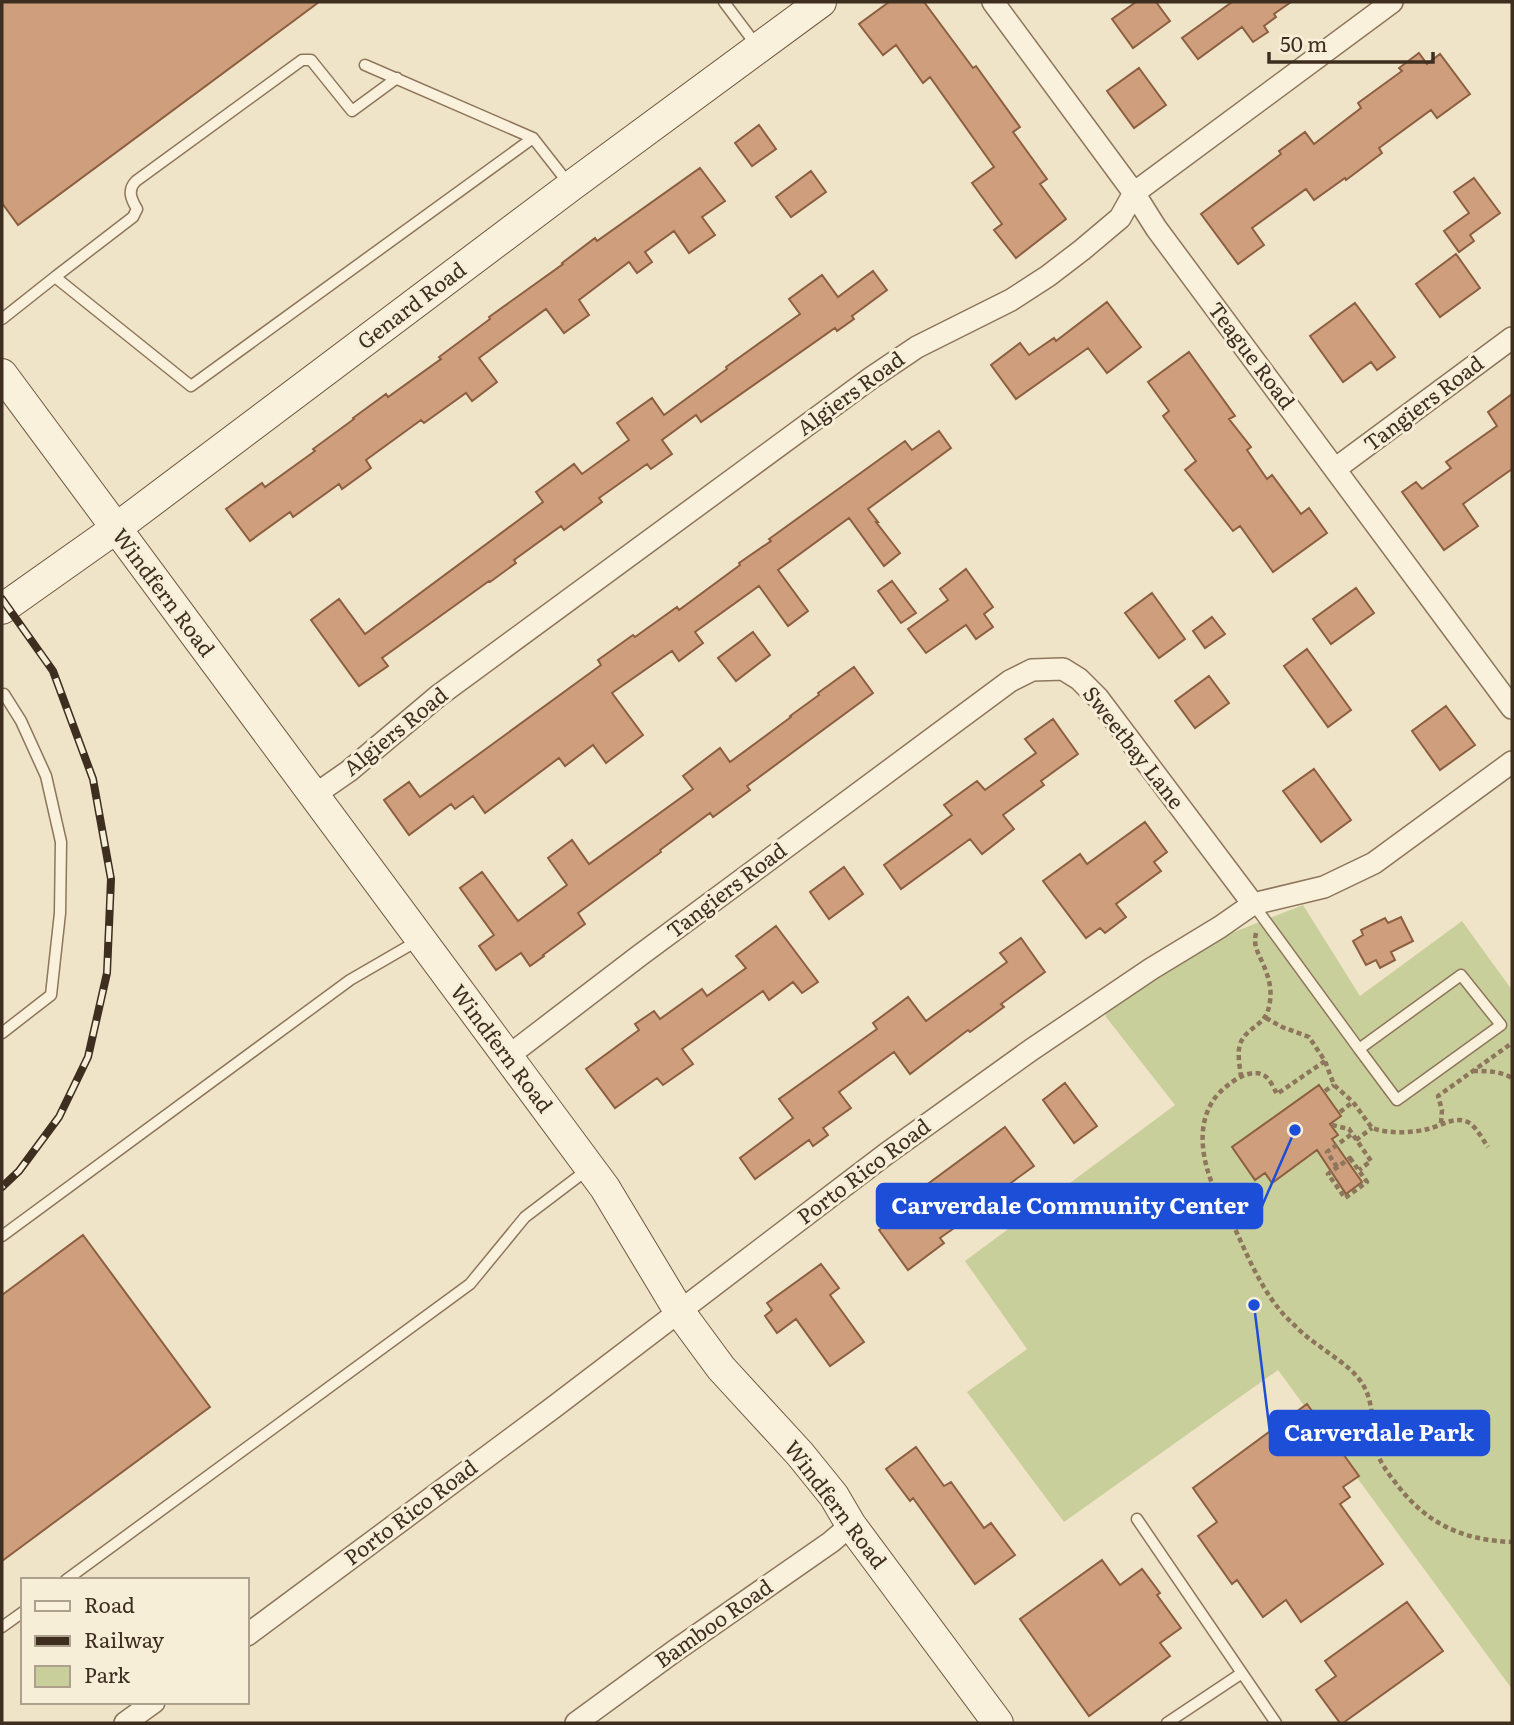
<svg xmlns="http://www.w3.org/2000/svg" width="1514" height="1725" font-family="Literata,serif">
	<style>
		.green { fill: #c9cf9b }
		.building { fill: #cf9f7d; stroke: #8d5f41; stroke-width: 2 }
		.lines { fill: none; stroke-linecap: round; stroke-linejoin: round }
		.lane-casing { stroke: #8d765c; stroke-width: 13 }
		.street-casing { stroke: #8d765c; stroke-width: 24 }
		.secondary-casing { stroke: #6f573f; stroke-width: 32 }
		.path { stroke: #8d765c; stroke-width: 4.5; stroke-dasharray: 5 3.5; stroke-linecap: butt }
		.lane { stroke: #faf1dc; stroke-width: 10 }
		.street { stroke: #faf1dc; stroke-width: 21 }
		.secondary { stroke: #faf1dc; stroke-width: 30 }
		.rail-casing { stroke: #3d2e20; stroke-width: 8 }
		.rail { stroke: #f7eed8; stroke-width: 5; stroke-dasharray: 16; stroke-linecap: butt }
		.labels { text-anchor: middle; stroke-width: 6; stroke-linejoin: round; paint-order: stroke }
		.street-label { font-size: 21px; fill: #3d2e20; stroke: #f7eed8 }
		.leader { fill: none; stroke: #1d4ed8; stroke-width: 2.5 }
		.callout-dot { fill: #1d4ed8; stroke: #f7eed8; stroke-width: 2.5 }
		.callout { fill: #1d4ed8; stroke: #1d4ed8; stroke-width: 2.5 }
		.callout-label { font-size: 23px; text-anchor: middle; font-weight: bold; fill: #fff }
	</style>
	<rect width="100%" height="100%" fill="#f0e4c8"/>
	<path class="green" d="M1303,905l57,91 102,-75 50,69v699l-234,-319 -214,152 -97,-130 60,-43 -62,-88 210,-156 -69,-88 -1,-6 4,-4 125,-75z"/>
	<path class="building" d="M2,2h317l-301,223 -16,-22z
		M889,2h35l49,66 3,-2 44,61 -7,5 34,47 -7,5 26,35 -50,39 -22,-28 8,-6 -30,-41 22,-16 -64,-90 -7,6 -27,-38 -13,10 -24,-31z
		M1136,2h20l14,19 -37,27 -21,-29z
		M1232,2h59l-17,12 2,3 -12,9 4,6 -15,10 -11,-15 -44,32 -16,-21z
		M1419,53l8,11 13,-10 30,40 -33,24 -6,-8 -52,38 3,5 -36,27 -1,-2 -31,22 -8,-11 -54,39 12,17 -26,19 -37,-50 80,-60 -2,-3 26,-19 9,12 47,-36 -3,-5 44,-32 -3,-3z
		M1139,68l27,37 -32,23 -27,-37z
		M759,125l17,24 -24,17 -17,-23z
		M700,168l25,33 -23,16 13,18 -26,18 -15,-22 -29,21 7,10 -15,11 -8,-11 -50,38 10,15 -25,18 -18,-24 -67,49 18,24 -25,19 -6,-8 -42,30 -3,-3 -55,40 5,8 -29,21 -3,-5 -46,33 -3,-5 -40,29 -24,-32 36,-26 3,4 50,-36 -2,-2 41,-30 -1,-1 33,-24 2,3 53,-38 -2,-2 51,-38 -1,-2 74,-53 -1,-1 33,-25 2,3z
		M811,171l15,21 -35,25 -15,-20z
		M1474,178l26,35 -30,22 4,6 -15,11 -15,-21 25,-18 -15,-21z
		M1456,254l24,34 -40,29 -24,-33z
		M873,271l14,19 -35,26 2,3 -17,12 -2,-3 -134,94 -5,-7 -34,25 10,14 -21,15 -4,-5 -48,34 3,4 -38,28 -3,-4 -47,34 2,3 -26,19 -1,-1 -107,77 6,8 -29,20 -48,-66 28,-21 26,35 178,-132 -7,-10 38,-28 8,10 47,-34 -12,-17 35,-25 12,17 63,-46 -1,-2 74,-53 -11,-15 33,-24 16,22z
		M1107,302l34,45 -34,26 -19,-25 -72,51 -25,-34 29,-22 9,12 25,-17 2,3z
		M1355,303l40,54 -18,13 -6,-8 -28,20 -33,-46z
		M1189,352l46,64 -6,3 22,28 -4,3 20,29 5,-4 29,39 8,-6 18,25 -54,39 -33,-46 -7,5 -48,-61 11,-9 -33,-45 6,-5 -21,-29z
		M1512,394v75l-49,35 15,22 -34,24 -42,-58 14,-10 6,7 29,-21 -5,-6 51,-36 -9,-14z
		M939,431l12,17 -83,61 10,13h-2l24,31 -16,13 -35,-48 -71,52 30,41 -20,15 -29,-40 -64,46 8,11 -24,18 -7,-10 -60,42 31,42 -37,28 -13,-18 -28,21 -6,-8 -74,55 -12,-17 -18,13 -4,-5 -42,31 -25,-35 25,-18 11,15 181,-132 -3,-5 35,-25 2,2 42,-30 2,3 61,-45 -1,-2 32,-22 -2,-2 136,-98 7,9z
		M966,569l27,38 -9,7 9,13 -17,12 -10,-14 -40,28 -18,-24 40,-29 -8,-11z
		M892,581l24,32 -15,10 -23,-32z
		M1356,588l18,25 -43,31 -18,-25z
		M1152,593l33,46 -26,19 -34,-45z
		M1212,617l13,17 -20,14 -12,-17z
		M753,632l17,23 -34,26 -18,-23z
		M1307,649l44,61 -23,17 -44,-61z
		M854,667l19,26 -126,93 3,4 -37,27 -3,-4 -50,37 1,2 -83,61 7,11 -42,31 1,1 -14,10 -9,-13 -25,17 -17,-24 15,-11 -34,-47 22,-16 36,49 49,-36 -19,-27 24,-18 17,24 104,-75 -10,-13 37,-28 10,14 61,-45 -1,-1 29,-21 -1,-2z
		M1209,676l20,27 -34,25 -20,-27z
		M1446,706l29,39 -35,25 -28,-39z
		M1053,719l25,35 -37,27 3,4 -41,30 11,14 -32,25 -12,-15 -69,50 -17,-24 68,-50 -8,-10 33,-24 8,9 51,-37 -11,-14z
		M1314,769l37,51 -30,22 -38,-51z
		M1145,822l22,30 -13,10 7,9 -45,33 10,13 -21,16 -5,-5 -14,10 -43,-57 37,-27 7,10z
		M844,867l19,27 -34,25 -19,-27z
		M1401,917l12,24 -22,11 4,8 -15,8 -4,-8 -10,5 -13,-24 10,-6 -2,-5 24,-12 3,5z
		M776,926l42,56 -16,11 -9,-11 -24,18 -6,-9 -81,58 11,15 -30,21 -6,-7 -42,30 -29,-39 53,-39 -4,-6 19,-13 6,8 42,-30 5,7 39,-28 -10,-12z
		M1021,938l24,34 -44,32 3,3 -34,25 -2,-2 -58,44 -16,-22 -55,40 12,16 -28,20 5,7 -15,11 -4,-6 -54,39 -15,-21 53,-40 -14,-19 98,-70 -4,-6 35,-26 18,24 81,-59 -7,-9z
		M1065,1083l32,43 -23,17 -31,-43z
		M1319,1085l22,31 -11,8 8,11 -6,4 30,43 -16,12 -29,-44 -45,33 -7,-10 -10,7 -23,-33z
		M1005,1127l29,39 -59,43 2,3 -37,26 4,5 -36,27 -29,-40 51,-37 -5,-7z
		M83,1235l127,172 -208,154v-266z
		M821,1264l18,24 -9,7 34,47 -34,24 -34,-47 -19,14 -12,-17 7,-6 -5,-7z
		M1307,1404l52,72 -16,11 7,10 -10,7 43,60 -82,58 -15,-22 -23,17 -26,-37 -5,4 -34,-48 19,-14 -24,-34z
		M916,1447l28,39 7,-4 33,46 7,-5 24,32 -40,29 -62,-86 -3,3 -24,-32z
		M1102,1560l18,25 22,-16 18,24 -3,2 24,33 -21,15 10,13 -81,60 -69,-97z
		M1407,1602l36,49 -100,72h-3l-24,-33 20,-14 -11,-15z"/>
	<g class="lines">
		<g class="lane-casing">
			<path id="lane" d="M724,2l33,44
				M365,65l168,73 36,46
				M55,277l78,-60 4,-8c-6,-10 -10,-19 -1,-28l166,-121h9l41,51 45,-33
				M2,319l53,-42 136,109 342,-248
				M2,696l2,-2 17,27 25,55 15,66 -1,71 -9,82 -49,38
				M1253,904l106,145 102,-74 40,50 -104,75 -38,-51
				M2,1236l348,-256 69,-40
				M1137,1519l139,204
				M66,1580l404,-296 55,-67 62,-47
				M2,1627l21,-15
				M1167,1723l75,-50"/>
		</g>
		<g class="street-casing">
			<path id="street" d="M993,2l141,191 22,35 356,480
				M1335,469l177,-131
				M313,796l36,-25 89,-75 433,-318 46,-31 94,-47 37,-24 34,-26 38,-32 14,-25 258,-191
				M507,1057l132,-101 371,-275 22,-11 31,-1 16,10 19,19 155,206
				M247,1635l307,-228 332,-253 145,-104 120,-81 69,-42 33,-23 71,-17 50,-24 138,-101
				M125,1723l29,-21
				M576,1723l100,-73 155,-108 20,-17"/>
		</g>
		<g class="secondary-casing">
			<path id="secondary" d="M2,374l603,814 74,123 42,57 79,86 34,42 17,29 147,198
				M2,609l113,-80 456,-343 250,-184"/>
		</g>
		<path class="path" d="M1266,1018l16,9 27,10 16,24 9,24 19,17 19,26c17,6 39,5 56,1 13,-3 29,-15 43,-5 7,6 12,16 17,23
			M1325,1061l-48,33c-4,-7 -8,-18 -16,-20 -14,-5 -33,10 -42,19 -24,26 -18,65 -5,95 5,9 11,18 15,28 17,35 30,72 57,101 10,10 20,20 32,28 14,11 30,20 41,34 17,21 11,46 17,71 4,12 11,22 19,32 30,41 66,58 117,60
			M1473,1071c14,0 27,0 39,7
			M1241,1077c-1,-10 -4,-23 -1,-33 8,-20 27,-16 30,-43 2,-13 -2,-26 -7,-37 -5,-12 -10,-18 -7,-31
			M1325,1091l9,-6
			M1340,1112l13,-10
			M1441,1123l1,-13 -4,-14 74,-53
			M1332,1125l17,4 22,32 -12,9
			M1356,1140l16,-12
			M1350,1158l17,24 -22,16 -17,-24z
			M1337,1167l-10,-15 25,-18"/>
		<use href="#lane" class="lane"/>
		<use href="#street" class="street"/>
		<use href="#secondary" class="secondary"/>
		<g class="rail-casing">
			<path id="rail" d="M2,599l51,72 40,108 18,100 -4,94 -19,84 -29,60 -40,54 -17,16"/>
		</g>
		<use href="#rail" class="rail"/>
	</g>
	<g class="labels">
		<g class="street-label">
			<text transform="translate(412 306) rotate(-37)" y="7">Genard Road</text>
			<text transform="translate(1251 356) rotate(53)" y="7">Teague Road</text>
			<text transform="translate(851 394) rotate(-36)" y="7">Algiers Road</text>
			<text transform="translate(1424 404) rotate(-37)" y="7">Tangiers Road</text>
			<text transform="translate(163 593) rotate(53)" y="7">Windfern Road</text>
			<text transform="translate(396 732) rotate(-39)" y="7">Algiers Road</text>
			<text transform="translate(1133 748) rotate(52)" y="7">Sweetbay Lane</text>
			<text transform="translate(727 891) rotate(-37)" y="7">Tangiers Road</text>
			<text transform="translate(501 1049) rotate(53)" y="7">Windfern Road</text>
			<text transform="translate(864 1172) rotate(-37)" y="7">Porto Rico Road</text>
			<text transform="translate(835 1505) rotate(53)" y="7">Windfern Road</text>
			<text transform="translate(411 1513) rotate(-37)" y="7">Porto Rico Road</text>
			<text transform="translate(714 1624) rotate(-35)" y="7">Bamboo Road</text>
		</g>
	</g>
	<path class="leader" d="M1295 1130L1262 1206M1254 1305L1270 1433"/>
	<g class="callout-dot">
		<circle cx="1295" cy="1130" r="7"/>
		<circle cx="1254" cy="1305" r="7"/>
	</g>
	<g class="callout">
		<rect x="877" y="1184" width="385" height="44" rx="7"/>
		<rect x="1270" y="1411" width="219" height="44" rx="7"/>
	</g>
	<g class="callout-label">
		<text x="1070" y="1214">Carverdale Community Center</text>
		<text x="1379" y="1441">Carverdale Park</text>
	</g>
	<rect width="1514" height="1725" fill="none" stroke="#3d2e20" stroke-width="7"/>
	<rect x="21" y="1578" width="228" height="126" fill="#f7eed8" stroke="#ada18e" stroke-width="2"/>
	<rect x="35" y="1601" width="35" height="10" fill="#faf1dc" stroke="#ada18e" stroke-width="2"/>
	<text x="84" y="1613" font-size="21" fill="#3d2e20">Road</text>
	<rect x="35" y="1636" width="35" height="10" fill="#3d2e20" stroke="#ada18e" stroke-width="2"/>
	<text x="84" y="1648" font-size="21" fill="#3d2e20">Railway</text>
	<rect x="35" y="1666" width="35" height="21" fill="#c9cf9b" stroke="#ada18e" stroke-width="2"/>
	<text x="84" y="1683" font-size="21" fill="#3d2e20">Park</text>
	<path d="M1269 52v10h164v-10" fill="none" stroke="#3d2e20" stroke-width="3.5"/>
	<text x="1280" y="52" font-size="21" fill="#3d2e20" stroke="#f7eed8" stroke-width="5" paint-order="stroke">50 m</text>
</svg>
